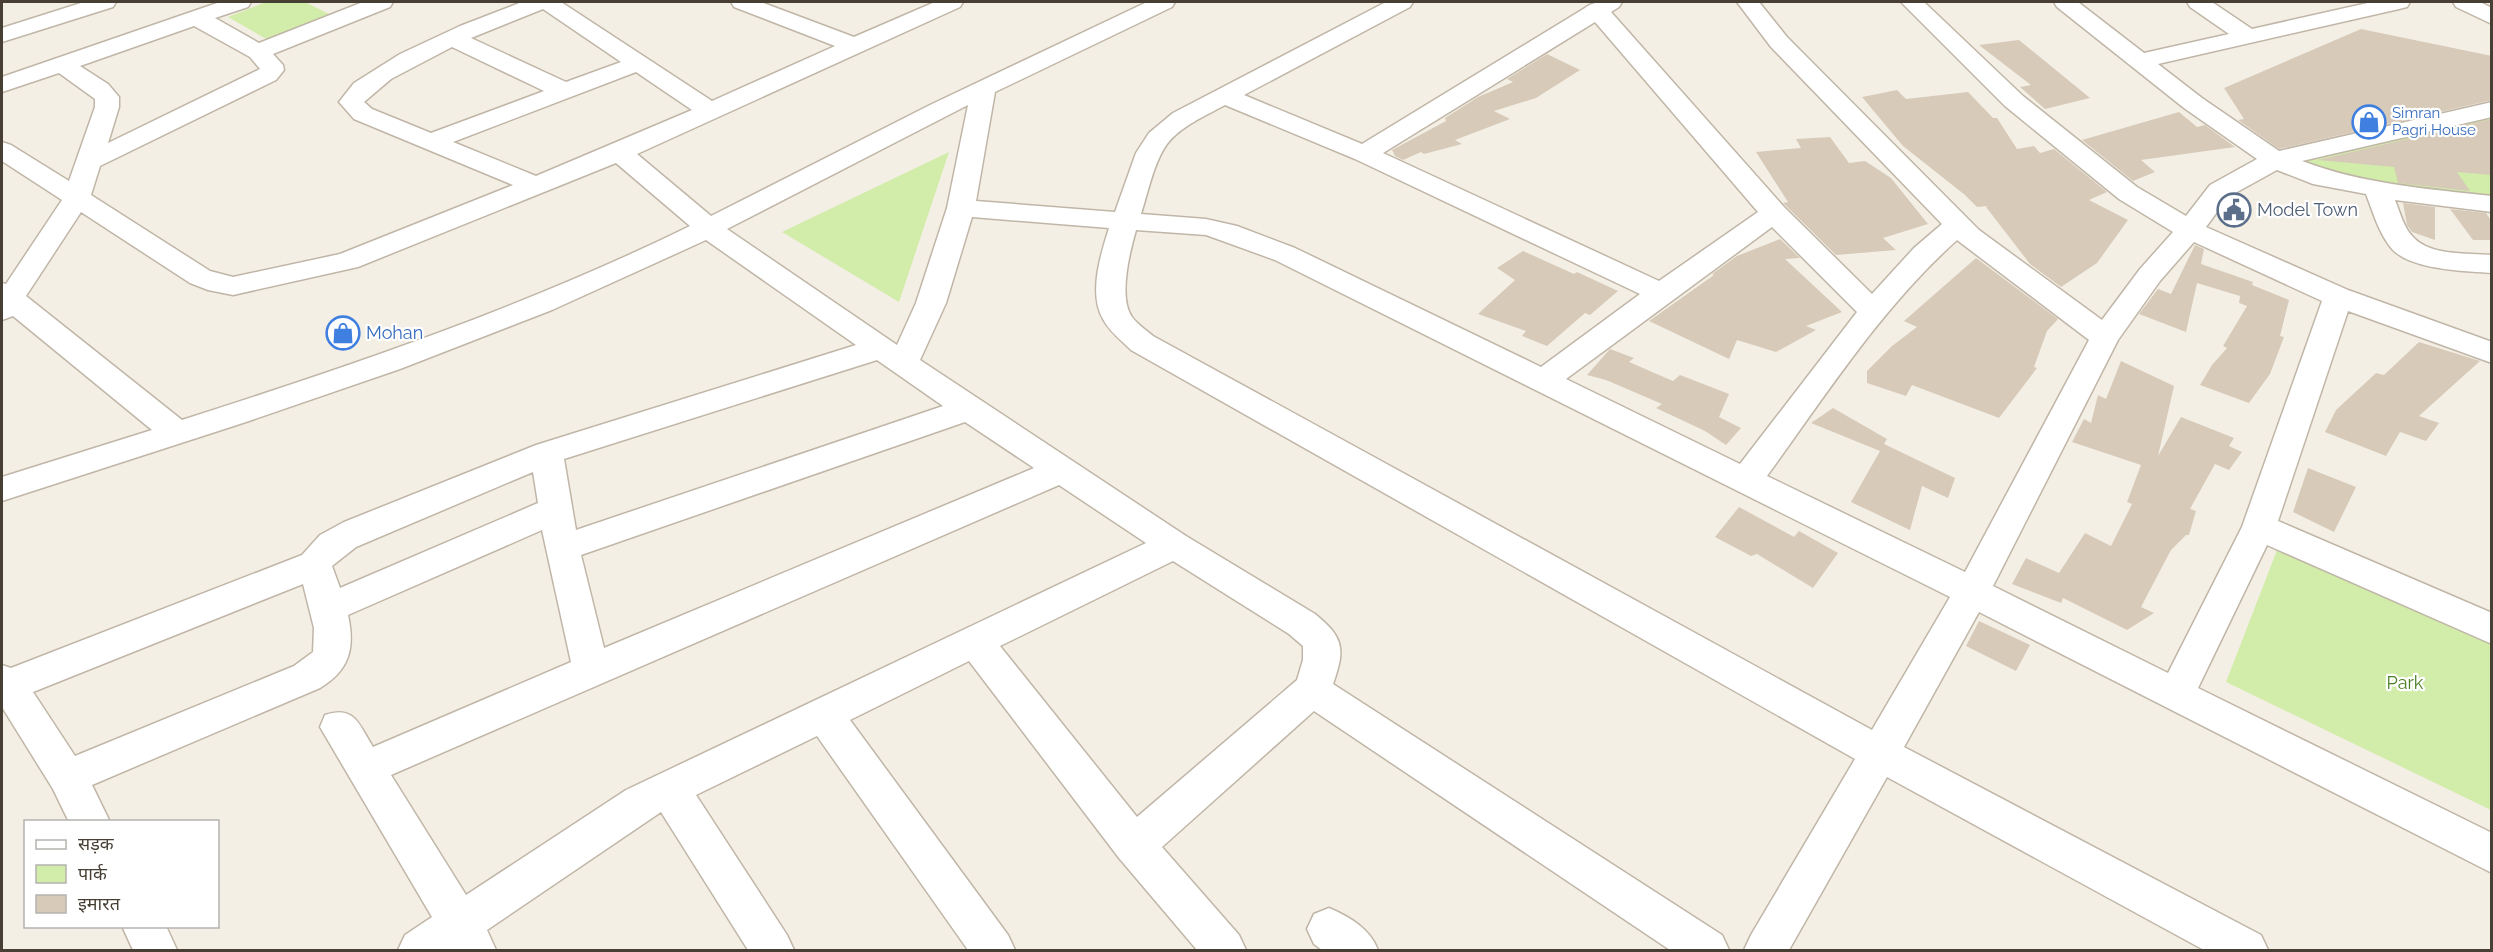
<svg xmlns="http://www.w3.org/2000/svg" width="2493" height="952" font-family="Raleway,'Noto Sans Devanagari',sans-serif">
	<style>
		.green { fill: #d2ecaa }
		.building { fill: #d7cab9 }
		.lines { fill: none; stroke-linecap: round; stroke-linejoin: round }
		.minor-casing { stroke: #c0b6a7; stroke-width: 3 }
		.minor { fill: #fff; fill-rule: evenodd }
		.labels { text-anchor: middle; stroke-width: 4.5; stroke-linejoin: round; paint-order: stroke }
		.far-shop-label { font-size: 15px; fill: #366cbe; stroke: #fff; text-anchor: start }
		.service-label { font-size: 18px; fill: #4e5e75; stroke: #fff; text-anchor: start }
		.shop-label { font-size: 18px; fill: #366cbe; stroke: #fff; text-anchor: start }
		.park-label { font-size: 18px; fill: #497e22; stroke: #fff }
	</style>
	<rect width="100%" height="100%" fill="#f4efe5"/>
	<path class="green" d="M266,2h39l24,12 -61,26 -40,-23z
		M2491,112v89l-82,-9 -125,-32z
		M949,152l-50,150 -117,-70z
		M2279,545l212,91v174l-265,-128z"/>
	<path class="building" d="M2361,29l131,27v44l-213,49 -41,-29 6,-1 -20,-31z
		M2019,40l71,58 -45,11 -25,-22 11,-2 -52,-40z
		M1547,54l33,16 -44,28 -42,13 16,8 -55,21 7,4 -38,10 -3,-2 -18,8 -8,-4 -3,-6 54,-29 -1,-3 33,-21 35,-15 -6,-3z
		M1897,90l9,9 62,-7 25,26h4l20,31 17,-3 6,7 14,-4 53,43 -18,8 39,20 -31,43 -36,24 -31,-23 -44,-57 2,-1 -11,1 -12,-12 -62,-49 -41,-49z
		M2179,112l18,15 8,-2 30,22 -94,13 14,12 -22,9 -51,-41z
		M2492,119v56l-35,-3 13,19 -72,-8 -4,-16 -76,-7z
		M1830,137l19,26 16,-2 26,17 37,46 -45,14 13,12 -60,5 -53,-52 5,-1 -32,-50 45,-4 -5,-9z
		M2403,203l32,4v33l-23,-8 -5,-7z
		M2450,209l36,4 6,9v18h-19z
		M1780,239l20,19 -15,1 57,53 -36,14 10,4 -40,22 -39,-12 -8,19 -80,-38 65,-46 -2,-1 25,-18z
		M2195,245l9,4 -3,15 52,18 -1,3 37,15 -9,36 4,1 -14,37 -21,29 -49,-18 12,-20 15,-17 -4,-2 24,-40 -8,-3 1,-7 -43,-13 -11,49 -47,-18 19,-25 13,5z
		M1523,251l51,23 3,-2 41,19 -28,24 -5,-2 -38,33 -25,-10 4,-5 -48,-17 37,-34 -18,-12z
		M1976,258l82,61 -11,12 -13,36 3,1 -38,50 -87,-33 -6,11 -39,-13v-12l25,-25 25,-19 -13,-6z
		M2419,342l61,19 -61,55 20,7 -13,18 -26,-9 -14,24 -61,-24 11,-22 40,-37 8,2z
		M1610,349l24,9 -5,4 44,19 7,-6 49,19 -10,23 22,11 -15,17 -21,-14 -49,-23 6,-4 -56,-24 -19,-5z
		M2121,361l53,25 -16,70 23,-39 53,21 -5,8 13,6 -13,18 -14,-6 -25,45 6,2 -7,24h-3l-15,15 -30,57 13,6 -27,17 -64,-32 -2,5 -49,-19 14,-26 33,15 26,-40 26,13 21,-42 -5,-2 14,-37 -69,-23 12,-23 7,4 7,-28 8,4z
		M1833,408l54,31 -3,5 71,34 -7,20 -26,-12 -12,44 -59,-28 29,-51 -69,-28z
		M2308,468l48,19 -22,45 -41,-20z
		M1739,507l55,30 5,-6 39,22 -25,35 -56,-34 -6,2 -36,-19z
		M1979,621l51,24 -14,26 -50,-25z"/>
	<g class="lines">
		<g class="minor-casing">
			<path id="minor" d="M84,2h32l-3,5 -111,35v-14z
				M220,2h31l-3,5 -33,11 44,25 104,-41h30l-3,5 -117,47 10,11 1,5 -8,10 -176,86 -9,29 119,76 23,6 107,-23 173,-69 -159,-66 -15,-17 15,-19 46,-29 60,-28 62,-24h39l151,99 123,-55 -101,-39 -3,-5h30l93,35 81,-35h28l-3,5 -323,147 74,62 219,-111 217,-103h28l-3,5 -177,85 -19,109 139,11 21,-59 13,-20 24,-20 213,-111h27l-3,5 -166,88 118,49 223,-136c9,-8 25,-6 37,-6l-3,5 -8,5 173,195 88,87 42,-46 28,-24 -171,-177 -34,-45h22l28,35 192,193 123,90 38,-51 33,-37 -54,-33 -114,-93 -104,-104h23l99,94 114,91 49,29 24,-31 47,-26 -73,-51 -127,-101 -3,-5h24l66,51 85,-19 -39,-27 -3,-5h25l40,27 120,-27h38l-3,5 -8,2 -241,55 44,34 77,53 213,-49v15l-190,44c60,23 126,28 190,35v16l-97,-12c5,12 9,29 19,38 17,18 55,15 78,17v18c-27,-2 -81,-3 -100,-24 -13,-15 -19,-37 -26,-55l-53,-10 -36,-14 -49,27 -22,30 142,63 144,52v21l-144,-52 -70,210 214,92v31l-225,-99 -69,143 294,145v40l-513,-261 -75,135 357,188 7,15h-64l-317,-173 -98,173h-45l7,-15 104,-176 -724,-409c-10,-10 -21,-18 -28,-31 -15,-26 -2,-65 6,-91l-137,-11 -26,86 -26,57 266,176 129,78c28,23 31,34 18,70l389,251 7,15h-59l-356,-239 -152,136 77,88 7,15h-49l-78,-92 -150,-197 -119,59 158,215 7,15h-47l-151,-214 -121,59 91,140 7,15h-46l-87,-138 -174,118 9,20h-98l7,-15 27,-18 -112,-190 5,-12c30,-10 34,10 48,32l198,-85 -29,-132 -194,85c7,33 2,55 -28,73l-228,97 18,37h-41l-16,-33 -51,-82v-42l9,3 291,-113 18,-20 24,-13 192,-77 320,-100 -150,-105 -154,70 -152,59 -154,53 -244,79v-24l150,-47 -139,-114 -11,4v-37l4,1 56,-84 -60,-39v-19l9,3 58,36 26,-74v-8l-36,-26 -57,19v-15zM543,9l78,53 -55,20 -95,-44zM1595,22l163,190 -99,69 -276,-128zM194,26l56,31 10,12 -152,74 11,-36v-10l-11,-13 -28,-18zM452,47l92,44 -113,42 -59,-24 -8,-7 27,-23zM636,72l56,38 -156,66 -83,-34zM968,105l-21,103 -31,95 -19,42 -170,-116zM1225,105l130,54 285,135 -99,73 -246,-119 -58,-22 -31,-7 -65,-5c7,-22 13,-52 26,-70 14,-18 38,-28 58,-39zM616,163l74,63c-163,80 -336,139 -508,194l-156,-124 55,-84 109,71 18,7 25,5 125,-28zM1772,227l85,85 -117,152 -174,-85zM1136,230l70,5 69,25 675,337 -78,133 -719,-394c-7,-6 -16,-12 -21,-19 -14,-20 -2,-66 4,-87zM1957,240l132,100 -124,232 -198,-96c59,-81 115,-169 190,-236zM2194,242l128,59 -80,226 -74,146 -175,-87 125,-246 42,-59zM877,360l66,46 -367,124 -12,-71zM965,422l69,46 -430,180 -23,-93zM533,472l5,31 -198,85 -8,-22 24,-19zM1059,485l87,58 -520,247 -160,105 -75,-120zM1173,561l116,73 14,12v14l-6,20 -160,137 -137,-171zM303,584l11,44 -1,24 -19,14 -219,90 -42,-64z
				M2453,2h27l12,6v16l-36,-17z
				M1329,908c21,9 41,21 49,42h-56l-8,-6 -7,-15 7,-15z
				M122,926h44l11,24h-44z"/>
		</g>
		<use href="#minor" class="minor"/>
	</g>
	<defs>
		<g id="shop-ring" transform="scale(1.725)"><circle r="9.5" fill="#fff" stroke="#3f7fe0" stroke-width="1.5"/><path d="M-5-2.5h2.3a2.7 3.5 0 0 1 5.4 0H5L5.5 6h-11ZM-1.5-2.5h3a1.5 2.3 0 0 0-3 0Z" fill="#3f7fe0"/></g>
		<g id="civic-ring" transform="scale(1.725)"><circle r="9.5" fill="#fff" stroke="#5c6f8a" stroke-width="1.5"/><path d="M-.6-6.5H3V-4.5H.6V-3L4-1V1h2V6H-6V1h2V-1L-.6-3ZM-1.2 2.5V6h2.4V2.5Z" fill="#5c6f8a"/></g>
	</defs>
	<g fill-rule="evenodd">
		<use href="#shop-ring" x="2369" y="122"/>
		<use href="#civic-ring" x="2234" y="210"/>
		<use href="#shop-ring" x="343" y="333"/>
	</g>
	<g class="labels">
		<g class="far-shop-label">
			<text x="2392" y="118">Simran<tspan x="2392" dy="17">Pagri House</tspan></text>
		</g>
		<g class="service-label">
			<text x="2257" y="216">Model Town</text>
		</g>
		<g class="shop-label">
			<text x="366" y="339">Mohan</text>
		</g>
		<g class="park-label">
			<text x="2405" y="689">Park</text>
		</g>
	</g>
	<rect width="2493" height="952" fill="none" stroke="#473f34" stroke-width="6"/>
	<rect x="24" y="820" width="195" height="108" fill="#ffffff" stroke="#b5b2ae" stroke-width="1.5"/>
	<rect x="36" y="840" width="30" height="9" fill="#ffffff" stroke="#b5b2ae" stroke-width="1.5"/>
	<text x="78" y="850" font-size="18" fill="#473f34">सड़क</text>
	<rect x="36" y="865" width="30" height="18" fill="#d2ecaa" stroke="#b5b2ae" stroke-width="1.5"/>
	<text x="78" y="880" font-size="18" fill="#473f34">पार्क</text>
	<rect x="36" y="895" width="30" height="18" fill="#d7cab9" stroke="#b5b2ae" stroke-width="1.5"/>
	<text x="78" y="910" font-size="18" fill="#473f34">इमारत</text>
</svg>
